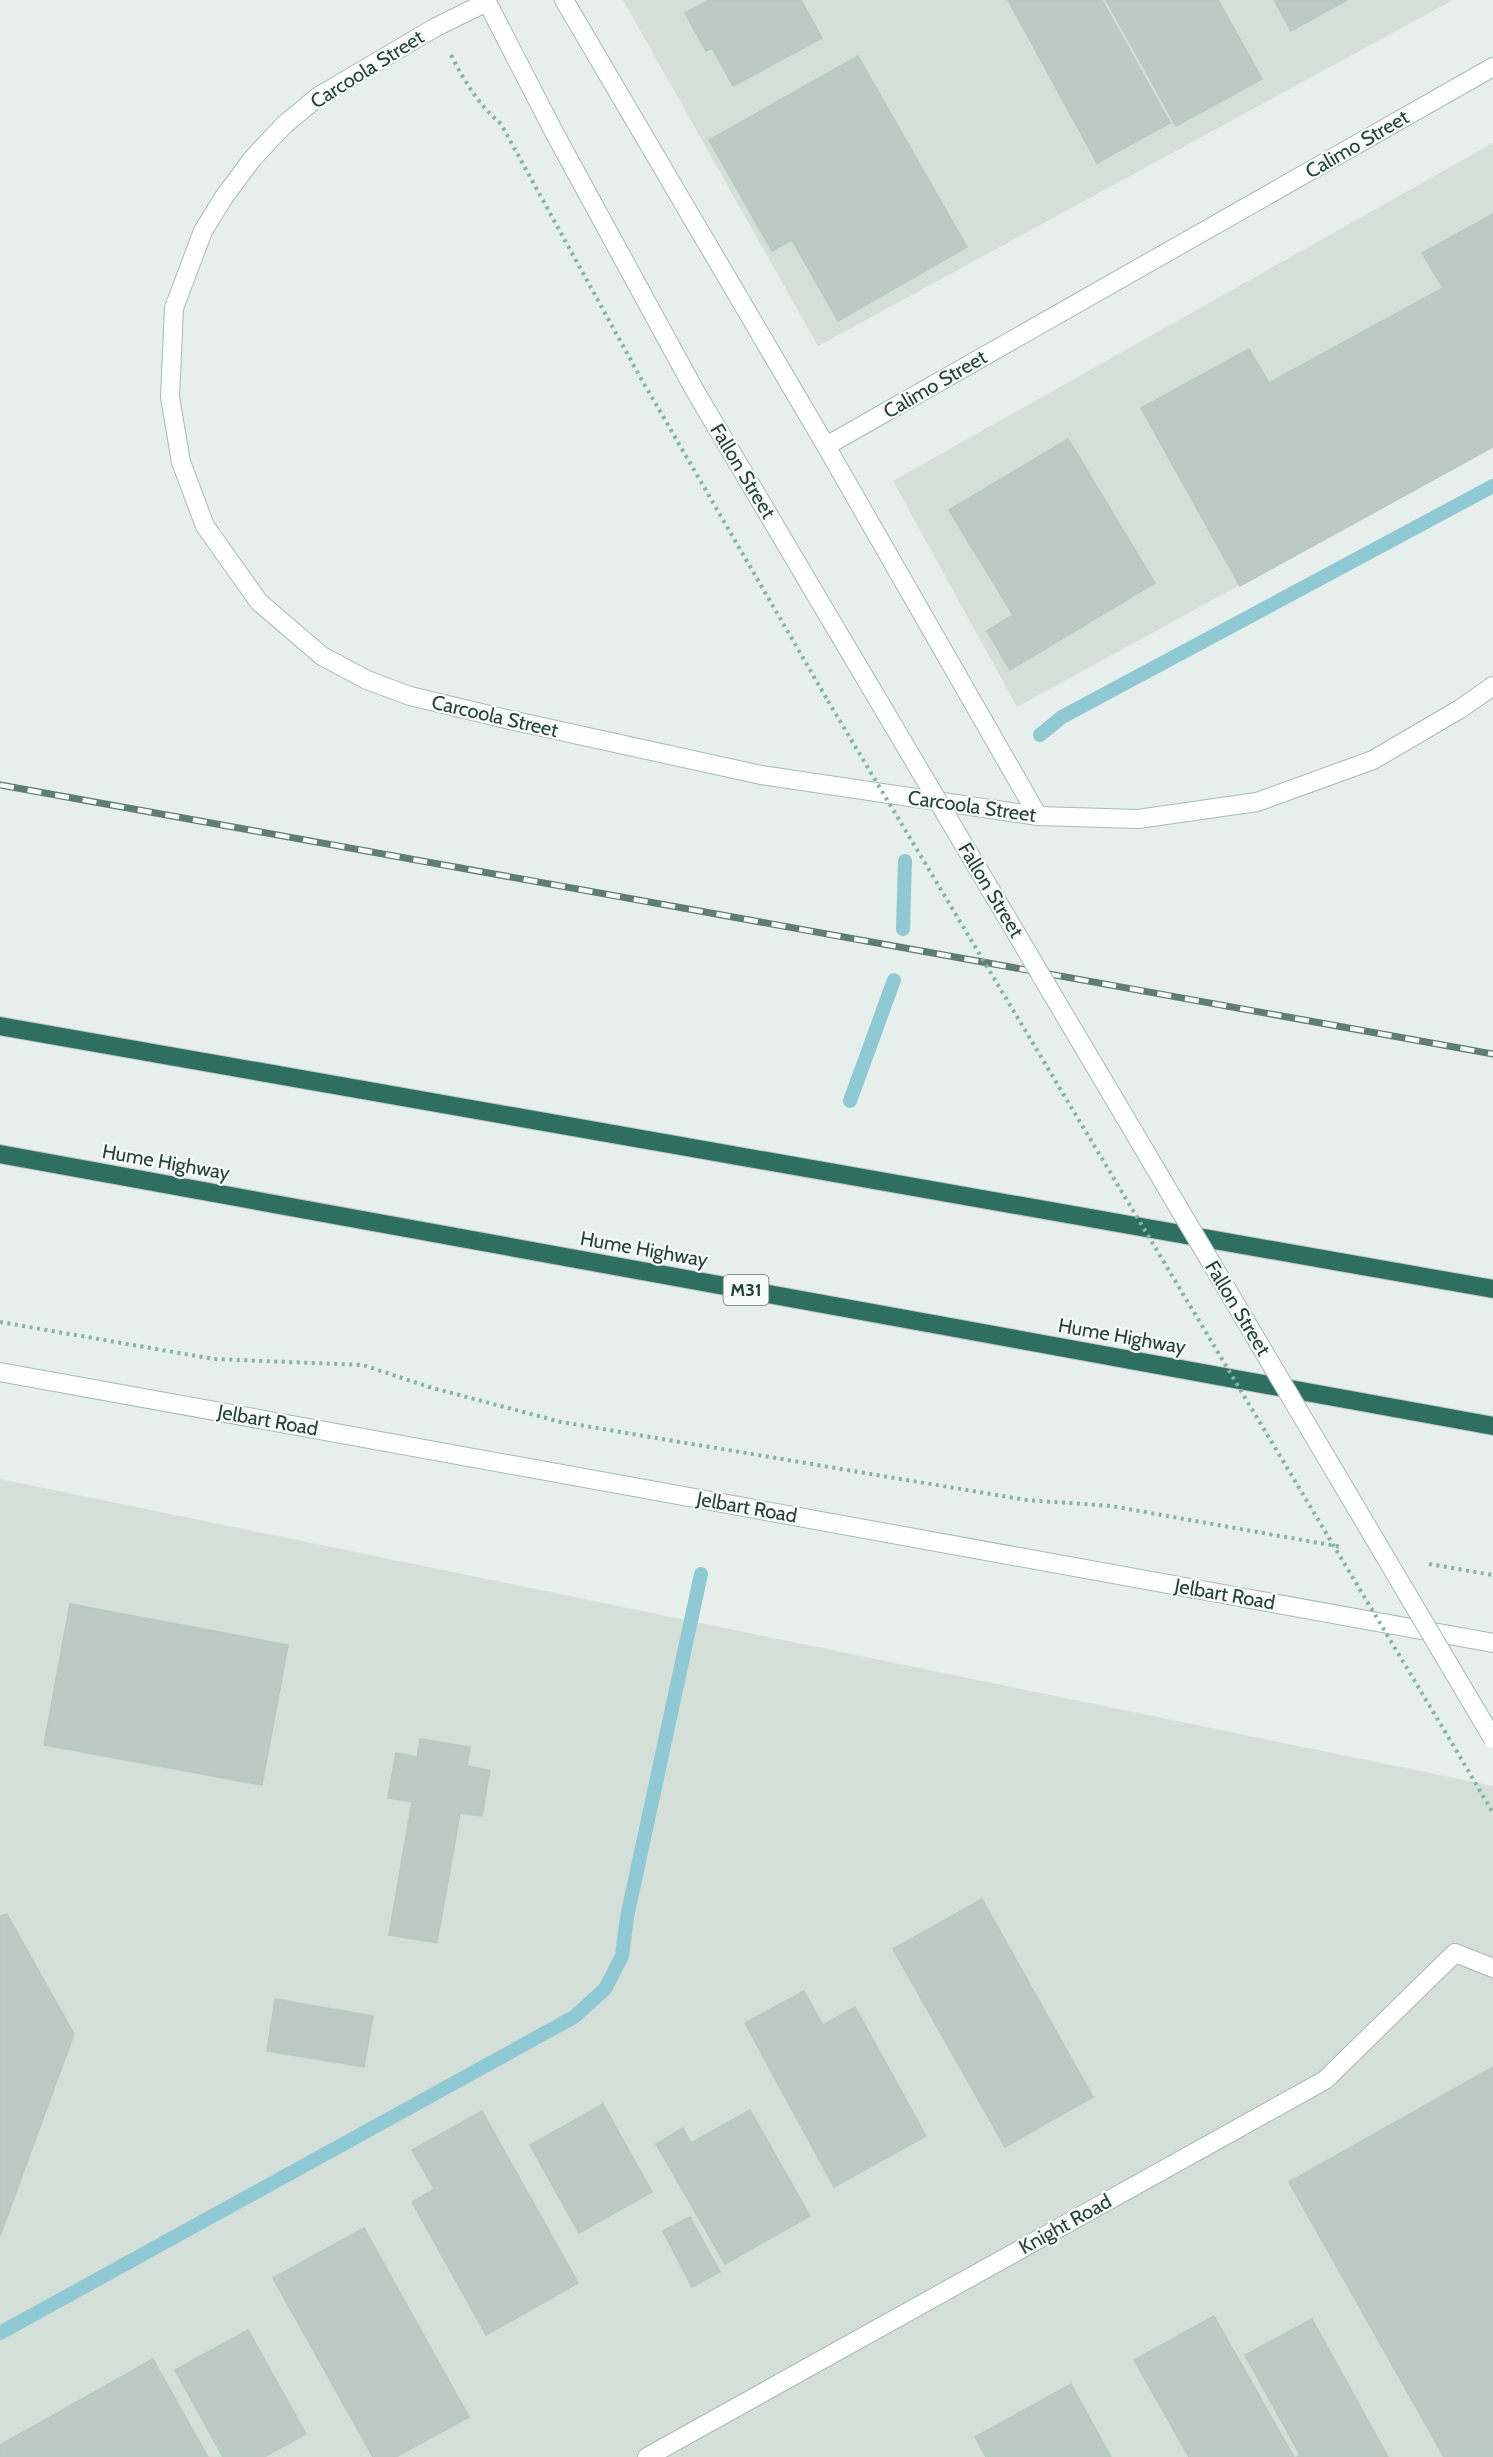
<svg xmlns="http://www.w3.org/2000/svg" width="1493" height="2457" font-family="Cabin,sans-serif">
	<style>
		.built { fill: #d4dfda }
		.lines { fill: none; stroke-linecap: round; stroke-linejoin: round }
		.stream { stroke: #8ec9d4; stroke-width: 14 }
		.building { fill: #bbcac4; stroke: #b8c9c2; stroke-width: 1.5 }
		.lane-casing { stroke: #a8b8b2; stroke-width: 20 }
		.street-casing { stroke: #a8b8b2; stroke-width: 20 }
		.secondary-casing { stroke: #a4bbb3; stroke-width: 20 }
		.highway-casing { stroke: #c2cac8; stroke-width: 20 }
		.path { stroke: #86b3a5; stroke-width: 4; stroke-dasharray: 3 4.5; stroke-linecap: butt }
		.lane { stroke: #fff; stroke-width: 18 }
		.street { stroke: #fff; stroke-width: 18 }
		.secondary { stroke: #fff; stroke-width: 18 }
		.highway { stroke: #2f6f62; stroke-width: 18 }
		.rail-casing { stroke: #5f7d75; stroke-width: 7 }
		.rail { stroke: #f7fbf9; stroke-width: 4.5; stroke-dasharray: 14; stroke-linecap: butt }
		.secondary-bridge-casing { stroke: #a4bbb3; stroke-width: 20; stroke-linecap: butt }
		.path-bridge { stroke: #86b3a5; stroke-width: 4; stroke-dasharray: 3 4.5; stroke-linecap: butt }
		.secondary-bridge { stroke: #fff; stroke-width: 18 }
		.labels { text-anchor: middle; stroke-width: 4.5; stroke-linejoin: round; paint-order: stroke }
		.shield { fill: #f7fbf9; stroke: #637a73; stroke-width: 1.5 }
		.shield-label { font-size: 18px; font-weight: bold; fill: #24423a }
		.street-label { font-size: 20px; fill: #24423a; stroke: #f7fbf9 }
	</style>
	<rect width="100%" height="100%" fill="#e6efeb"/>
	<path class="built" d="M623,0h830l-635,346z
		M1493,143v303l-476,261 -124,-226z
		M0,1479l1493,307v671h-1493z"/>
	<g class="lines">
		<path class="stream" d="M1040,735l22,-18 431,-231
			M903,929l2,-68
			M850,1101l44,-121
			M0,2333l574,-316 31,-28 17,-33 5,-39 74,-343"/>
	</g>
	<path class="building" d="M709,0h92l21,38 -89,48 -21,-38 -6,3 -21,-38z
		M1008,0h94l68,123 -73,40z
		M1106,0h112l44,79 -86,47z
		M1274,0h73l-56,31z
		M858,56l109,191 -129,74 -46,-81 -20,11 -63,-111z
		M1493,214v233l-253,139 -99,-178 108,-59 20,34 174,-95 -21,-35z
		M1068,439l87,144 -145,87 -23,-39 26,-16 -64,-105z
		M70,1604l218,41 -26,140 -218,-40z
		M420,1739l50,8 -3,19 23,4 -8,46 -22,-3 -23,130 -48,-8 23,-133 -24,-4 8,-45 21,4z
		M982,1899l111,198 -88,50 -112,-198z
		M7,1914l67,120 -74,202v-320z
		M804,1991l19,34 32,-18 71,129 -92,51 -89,-164z
		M275,1999l98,17 -9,51 -97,-16z
		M1493,2067v390h-49l-155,-275z
		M603,2104l49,88 -73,41 -49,-88z
		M750,2110l60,106 -85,48 -69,-120 27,-16 8,15z
		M482,2111l96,172 -92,52 -74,-133 22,-13 -22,-39z
		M690,2217l30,55 -28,15 -29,-56z
		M364,2228l105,189 -73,40h-23l-100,-179z
		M1214,2316l80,141h-105l-55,-97z
		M1312,2319l76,138h-91l3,-2 -55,-100z
		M248,2330l58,104 -42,23h-41l-48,-87z
		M153,2359l55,98h-208v-12z
		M1071,2384l40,73h-125l-11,-20z"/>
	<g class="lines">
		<g class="lane-casing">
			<path id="lane" d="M1455,1953l38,15"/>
		</g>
		<g class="street-casing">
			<path id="street" d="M647,2457l678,-377 130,-127"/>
		</g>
		<g class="secondary-casing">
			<path id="secondary" d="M486,0l69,134
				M564,0l262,446 212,370
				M487,2l-51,25 -117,69 -35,29 -31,33 -29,39 -21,34 -29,77 -4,89 11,65 24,64 54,76 63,54 45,24 43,16 96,23 255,56 277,41 100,3 119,-17 116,-42 87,-51 33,-23
				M826,446l667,-379
				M0,1372l1493,271"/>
		</g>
		<g class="highway-casing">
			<path id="highway" d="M0,1026l1493,263
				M0,1154l1493,272"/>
		</g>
		<path class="path" d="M451,55c14,27 27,49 50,69l138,251 189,326
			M0,1322l214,37 149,6 66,22 132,35 465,78 85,6 231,41
			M1429,1564l64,11
			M1456,1750l37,63"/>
		<use href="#lane" class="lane"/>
		<use href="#street" class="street"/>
		<use href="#secondary" class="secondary"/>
		<use href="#highway" class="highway"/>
		<g class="rail-casing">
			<path id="rail" d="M0,785l1493,269"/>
		</g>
		<use href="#rail" class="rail"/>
		<g class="secondary-bridge-casing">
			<path id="secondary-bridge" d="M555,134l139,255 799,1350"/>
		</g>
		<path class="path-bridge" d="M828,701l628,1049"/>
		<use href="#secondary-bridge" class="secondary-bridge"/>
	</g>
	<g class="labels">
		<rect class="shield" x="723.5" y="1275" width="45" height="30" rx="4.5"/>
		<g class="shield-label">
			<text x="746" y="1296">M31</text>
		</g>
		<g class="street-label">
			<text transform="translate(367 69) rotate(-32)" y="7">Carcoola Street</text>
			<text transform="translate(1357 144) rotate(-30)" y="7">Calimo Street</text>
			<text transform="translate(935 384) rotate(-30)" y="7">Calimo Street</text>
			<text transform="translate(743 471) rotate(59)" y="7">Fallon Street</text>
			<text transform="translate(495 716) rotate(13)" y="7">Carcoola Street</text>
			<text transform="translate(972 806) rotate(8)" y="7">Carcoola Street</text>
			<text transform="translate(991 890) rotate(59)" y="7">Fallon Street</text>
			<text transform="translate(166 1162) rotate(10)" y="7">Hume Highway</text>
			<text transform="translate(644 1249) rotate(10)" y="7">Hume Highway</text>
			<text transform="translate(1238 1308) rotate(59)" y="7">Fallon Street</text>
			<text transform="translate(1122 1336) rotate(10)" y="7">Hume Highway</text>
			<text transform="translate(268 1420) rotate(10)" y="7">Jelbart Road</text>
			<text transform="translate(747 1507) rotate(10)" y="7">Jelbart Road</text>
			<text transform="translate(1225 1594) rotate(10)" y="7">Jelbart Road</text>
			<text transform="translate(1065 2224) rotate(-29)" y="7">Knight Road</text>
		</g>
	</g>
</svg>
